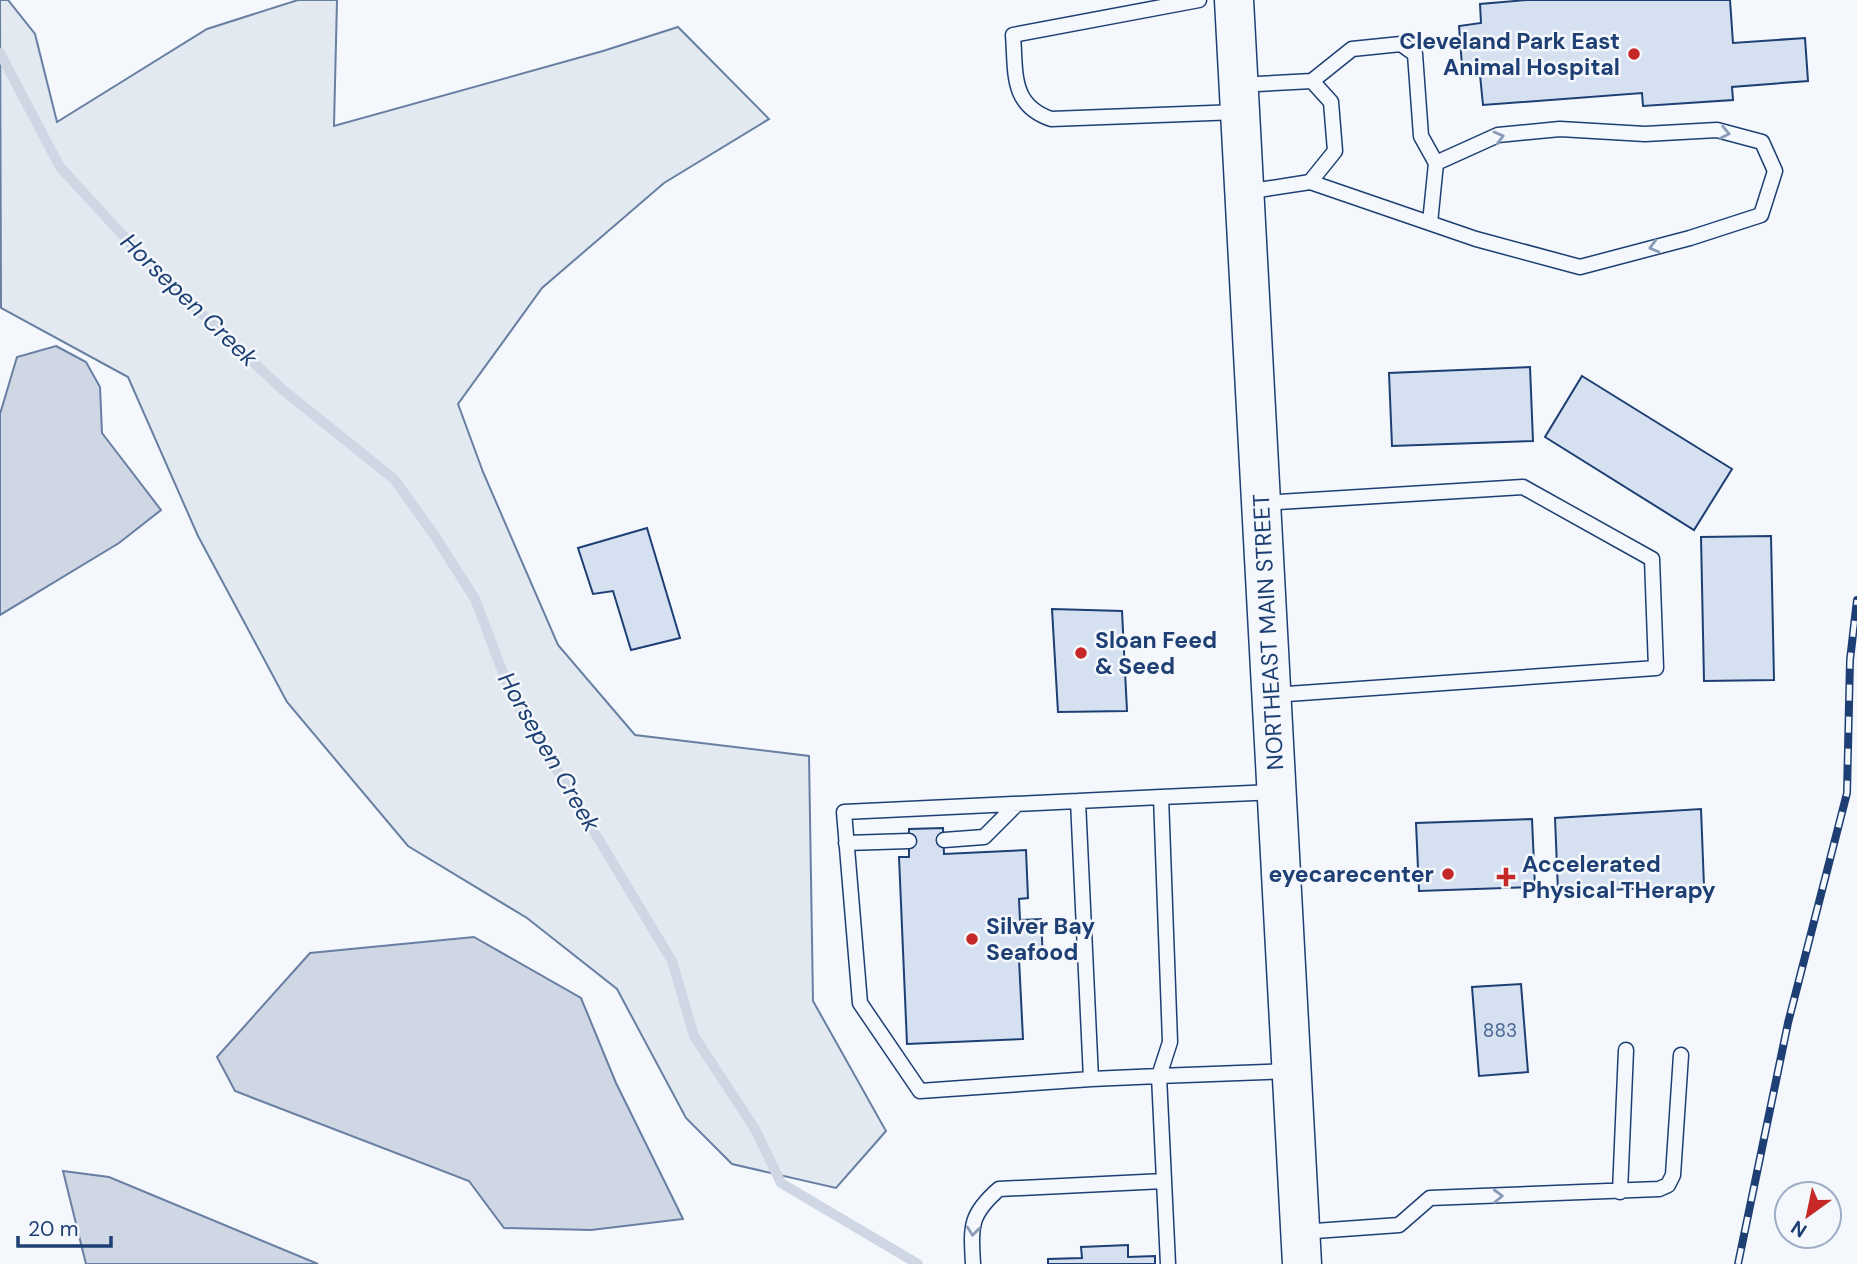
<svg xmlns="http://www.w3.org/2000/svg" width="1857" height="1264" font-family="'DM Sans',sans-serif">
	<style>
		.green { fill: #e3e9f0; stroke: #687fa3; stroke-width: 2 }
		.water { fill: #cfd7e4; stroke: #687fa3; stroke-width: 2 }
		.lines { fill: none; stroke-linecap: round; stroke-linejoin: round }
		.stream { stroke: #cfd7e4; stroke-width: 10 }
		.building { fill: #d5e0f0; stroke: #1d3f73; stroke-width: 2 }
		.lane-casing { stroke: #1d3f73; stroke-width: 17 }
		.primary-casing { stroke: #1d3f73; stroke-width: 41 }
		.lane { stroke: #f4f7fb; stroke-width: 14 }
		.primary { stroke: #f4f7fb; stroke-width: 38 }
		.rail-casing { stroke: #1d3f73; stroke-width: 8 }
		.rail { stroke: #f4f7fb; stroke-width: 5; stroke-dasharray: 16; stroke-linecap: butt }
		.oneway { stroke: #889bb7 }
		.poi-dot { fill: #c62828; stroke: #f4f7fb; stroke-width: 2.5 }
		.labels { text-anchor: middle; stroke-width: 5; stroke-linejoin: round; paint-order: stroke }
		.number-label { font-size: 19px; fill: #4b6792 }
		.poi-label { font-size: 23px; font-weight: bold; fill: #1d3f73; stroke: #f4f7fb; text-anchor: start }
		.street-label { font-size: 23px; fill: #1d3f73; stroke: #f4f7fb }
		.water-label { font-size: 24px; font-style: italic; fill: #1d3f73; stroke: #f4f7fb }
	</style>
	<rect width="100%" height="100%" fill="#f4f7fb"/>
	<path class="green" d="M0,0h8l27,34 22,88 150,-93 91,-29h39l-3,126 269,-75 75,-24 91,92 -105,64 -122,105 -84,116 25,68 75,173 77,90 174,21 4,245 73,130 -50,57 -104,-24 -46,-46 -69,-129 -90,-71 -119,-72 -121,-144 -89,-166 -70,-159 -127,-69z"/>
	<path class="water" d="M56,346l30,16 14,25 2,46 59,77 -42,33 -119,72v-201l17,-57z
		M474,937l107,61 35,85 67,136 -92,11 -87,-2 -35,-47 -234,-90 -18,-34 93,-104z
		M63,1171l46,6 209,87h-232z"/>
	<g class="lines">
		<path class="stream" d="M0,53l60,114 93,101 130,122 111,89 41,57 40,63 36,95 161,267 22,75 61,93 26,54 137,81"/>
	</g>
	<path class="building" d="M1527,0h203l3,43 72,-5 3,43 -76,6 1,13 -90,6 -1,-13 -159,12 -4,-40 -17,1 -3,-40 22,-3 -1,-19z
		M1530,367l3,74 -141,5 -3,-73z
		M1582,376l150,93 -38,61 -149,-93z
		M647,528l33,110 -49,12 -18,-59 -20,3 -15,-46z
		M1771,536l3,144 -70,1 -3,-144z
		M1052,609l70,2 5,100 -69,1z
		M1701,809l3,77 -146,6 -3,-74z
		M1532,819l3,68 -116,4 -3,-68z
		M943,828l1,26 82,-4 2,48 -9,1 1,21 21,-1 2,40h-24l4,80 -116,5 -8,-187h10v-28z
		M1521,984l7,88 -49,4 -7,-89z
		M1128,1245v12l27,-1v8h-107v-5l34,-1 -1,-11z"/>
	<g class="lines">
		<g class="lane-casing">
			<path id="lane" d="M1199,0l-186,35c3,37 -3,70 38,84l187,-7
				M1312,81l40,-32 49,-5 14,10 6,82 15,27 -6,60
				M1238,85l74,-4 19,21 4,49 -25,31 -64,10
				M1310,182l166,57 104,28 110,-29 71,-23 14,-44 -13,-29 -45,-12 -72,4 -85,-5 -62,6 -62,28
				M1263,503l260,-16 129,72 4,109 -383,27
				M1161,797l-83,4 13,278 68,-3 11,-34 -9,-245 114,-5
				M1078,801l-234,11 16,191 60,88 171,-12
				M944,840l40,-3 33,-33
				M846,843l63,-2
				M1620,1192l6,-142
				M1301,1232l98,-7 31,-27 229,-9 9,-4 5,-10 8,-120
				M973,1264c-2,-37 -4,-49 26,-75l165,-8
				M1168,1264l-9,-188 132,-5"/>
		</g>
		<g class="primary-casing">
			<path id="primary" d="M1234,0l68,1264"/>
		</g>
		<use href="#lane" class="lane"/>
		<use href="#primary" class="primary"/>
		<g class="rail-casing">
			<path id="rail" d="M1738,1264l50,-241 59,-230 3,-133 7,-60"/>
		</g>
		<use href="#rail" class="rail"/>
	</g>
	<defs><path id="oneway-chevron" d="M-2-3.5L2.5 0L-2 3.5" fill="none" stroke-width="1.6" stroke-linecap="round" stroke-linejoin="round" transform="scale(1.75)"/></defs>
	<g class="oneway">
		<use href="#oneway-chevron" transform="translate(1725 133) rotate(11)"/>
		<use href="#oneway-chevron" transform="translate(1499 137) rotate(-15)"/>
		<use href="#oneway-chevron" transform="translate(1654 247) rotate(165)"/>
		<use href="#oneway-chevron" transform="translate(1498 1196) rotate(-2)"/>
		<use href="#oneway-chevron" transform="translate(973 1231) rotate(96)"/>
	</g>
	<g class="poi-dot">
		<circle cx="1634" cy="54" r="7"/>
		<circle cx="1081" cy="653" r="7"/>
		<circle cx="1448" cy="874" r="7"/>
		<path d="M1502.5 866.5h7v7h7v7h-7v7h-7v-7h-7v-7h7z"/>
		<circle cx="972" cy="939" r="7"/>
	</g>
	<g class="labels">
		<g class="number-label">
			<text x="1500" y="1037">883</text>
		</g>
		<g class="poi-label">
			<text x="1620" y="49" text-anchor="end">Cleveland Park East<tspan x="1620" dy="26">Animal Hospital</tspan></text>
			<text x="1095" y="648">Sloan Feed<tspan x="1095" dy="26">&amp; Seed</tspan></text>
			<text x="1522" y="872">Accelerated<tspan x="1522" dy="26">Physical THerapy</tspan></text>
			<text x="1434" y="882" text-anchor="end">eyecarecenter</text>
			<text x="986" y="934">Silver Bay<tspan x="986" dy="26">Seafood</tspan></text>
		</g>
		<g class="street-label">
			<text transform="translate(1268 632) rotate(-93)" y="8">NORTHEAST MAIN STREET</text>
		</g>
		<g class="water-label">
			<text transform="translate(189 300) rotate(44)" y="8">Horsepen Creek</text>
			<text transform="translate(549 752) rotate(60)" y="8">Horsepen Creek</text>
		</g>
	</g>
	<g transform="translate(1808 1215) rotate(213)"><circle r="33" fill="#f4f7fb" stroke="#9eadc5" stroke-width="2"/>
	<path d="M0-5L12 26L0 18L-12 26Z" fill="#c62828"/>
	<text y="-10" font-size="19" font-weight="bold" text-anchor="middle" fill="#1d3f73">N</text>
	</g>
	<path d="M18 1236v10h93v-10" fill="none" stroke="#1d3f73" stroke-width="3.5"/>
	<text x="28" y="1236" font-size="21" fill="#1d3f73" stroke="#f4f7fb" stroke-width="5" paint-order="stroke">20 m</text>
</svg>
